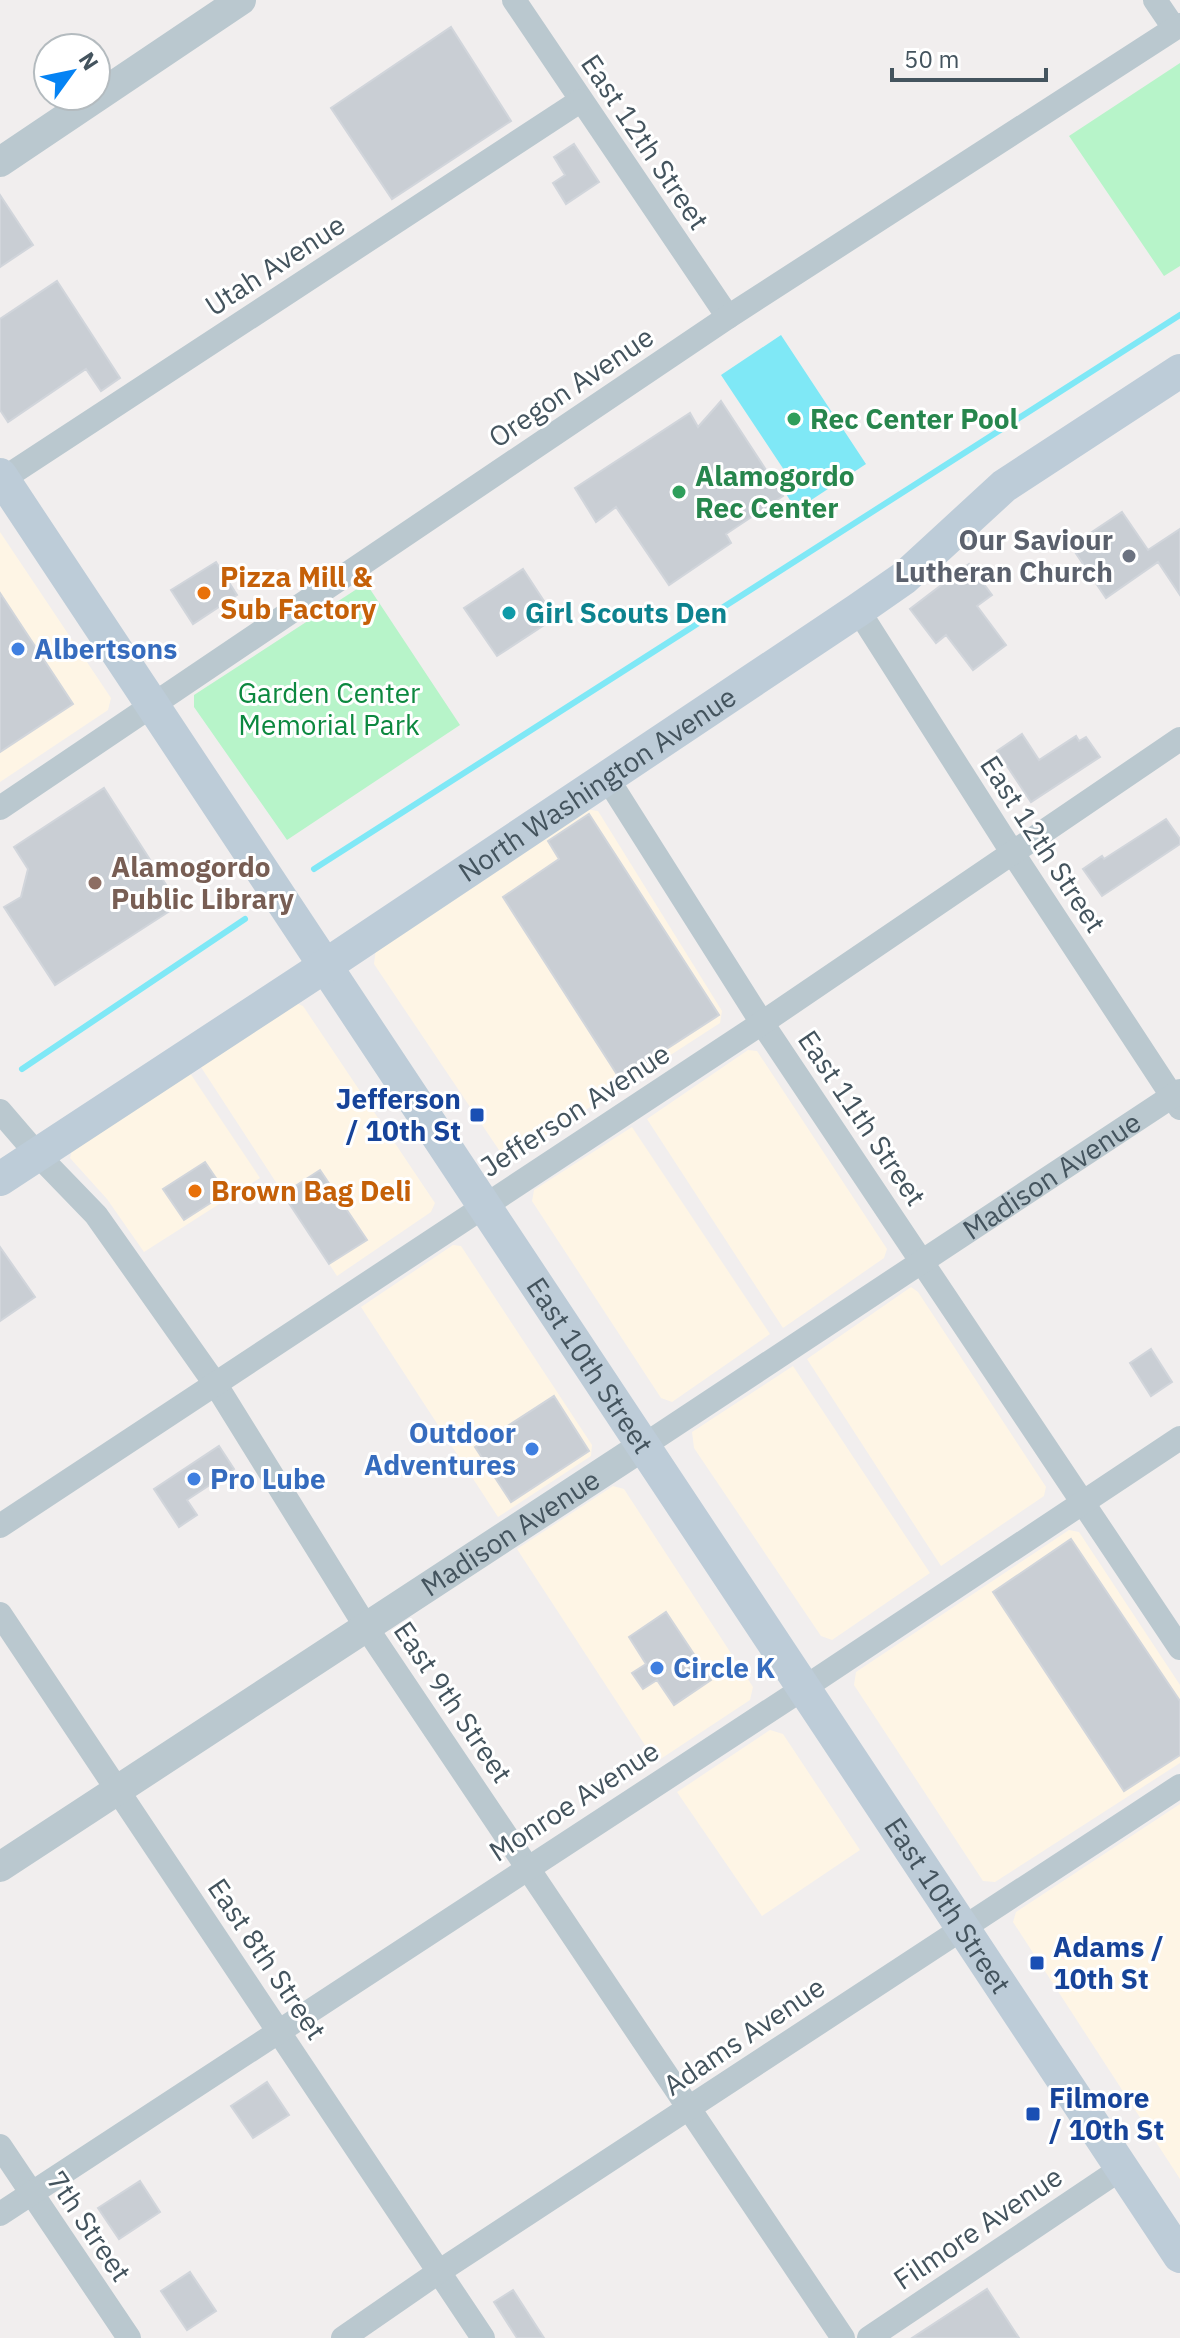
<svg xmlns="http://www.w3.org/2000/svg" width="1180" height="2338" font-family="'IBM Plex Sans',sans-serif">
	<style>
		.commercial { fill: #fef5e5 }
		.green { fill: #b7f4c9 }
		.water { fill: #7fe8f6 }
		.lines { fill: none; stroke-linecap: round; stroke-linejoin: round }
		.stream { stroke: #7fe8f6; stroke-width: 6 }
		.building { fill: #c9ced4; stroke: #d1d5db; stroke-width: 2 }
		.minor { stroke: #bac8cf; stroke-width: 24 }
		.tertiary { stroke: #bac8cf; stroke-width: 30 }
		.secondary { stroke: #bdccd8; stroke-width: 34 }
		.leisure-dot { fill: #2e9e5b; stroke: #fff; stroke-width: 3 }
		.worship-dot { fill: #6b7280; stroke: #fff; stroke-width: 3 }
		.food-dot { fill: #e8710a; stroke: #fff; stroke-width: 3 }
		.culture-dot { fill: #0f9aa8; stroke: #fff; stroke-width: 3 }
		.shop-dot { fill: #3f7fe0; stroke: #fff; stroke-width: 3 }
		.education-dot { fill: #8d6e63; stroke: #fff; stroke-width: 3 }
		.transit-dot { fill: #1a4fb4; stroke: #fff; stroke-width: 3 }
		.labels { text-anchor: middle; stroke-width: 6; stroke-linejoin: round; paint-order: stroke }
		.street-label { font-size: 28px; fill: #44545e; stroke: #fff }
		.leisure-label { font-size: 28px; font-weight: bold; fill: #27864d; stroke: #fff; text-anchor: start }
		.worship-label { font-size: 28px; font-weight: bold; fill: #5b616d; stroke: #fff; text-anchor: end }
		.food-label { font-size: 28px; font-weight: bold; fill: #c56008; stroke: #fff; text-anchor: start }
		.culture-label { font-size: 28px; font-weight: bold; fill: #0d838f; stroke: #fff; text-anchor: start }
		.shop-label { font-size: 28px; font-weight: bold; fill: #366cbe; stroke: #fff; text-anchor: start }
		.park-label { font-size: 28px; fill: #0c883f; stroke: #fff }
		.education-label { font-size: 28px; font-weight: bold; fill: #785e54; stroke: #fff; text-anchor: start }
		.transit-label { font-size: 28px; font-weight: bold; fill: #164399; stroke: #fff; text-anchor: start }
	</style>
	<rect width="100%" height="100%" fill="#f1eeee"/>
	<path class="commercial" d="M0,532l111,166 -3,12 -108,72z
		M585,809l13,2 124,200 -2,12 -204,132 -15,-2 -127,-189 2,-16z
		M294,1002l9,4 132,197 -4,9 -94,64 -138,-212z
		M748,1050l9,1 130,198 -3,9 -101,70 -136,-209z
		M188,1070l72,108 -116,74 -37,-53 -37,-41 3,-13z
		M632,1127l138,207 -98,68 -11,-4 -129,-197 2,-11z
		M453,1245l8,1 131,199 -1,11 -93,61 -137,-210z
		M911,1287l7,5 128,195 -2,9 -103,70 -134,-207z
		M793,1366l137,207 -98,67 -11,-4 -127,-188 -2,-16z
		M613,1486l11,3 129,198 -3,13 -94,62 -139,-213z
		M1069,1530l10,2 101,153v78l-185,119 -12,-1 -129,-196 2,-13z
		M770,1730l13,4 77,116 -98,66 -85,-124z
		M1180,1804v375l-167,-257 3,-10z"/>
	<path class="green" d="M1180,63v203l-16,10 -95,-140z
		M366,583l94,142 -173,115 -93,-133v-12z"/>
	<path class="water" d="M781,335l85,129 -70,46 -13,-21 9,-7 -71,-107z"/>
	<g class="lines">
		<path class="stream" d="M314,869l866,-554
			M22,1069l223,-150"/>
	</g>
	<path class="building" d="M451,27l60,94 -119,78 -61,-91z
		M574,144l25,38 -33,22 -13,-21 12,-8 -11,-18z
		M0,195l33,50 -33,22z
		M57,281l63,97 -19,13 -15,-22 -78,53 -8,-12v-91z
		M721,401l62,95 -57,38 5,9 -62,42 -53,-78 -20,15 -21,-34 115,-75 8,14z
		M1122,512l26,38 32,-21v66l-22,-33 -52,36 -35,-52z
		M216,562l21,33 -44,29 -22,-34z
		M969,564l23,31 -15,11 29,39 -33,25 -27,-35 -10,8 -26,-34z
		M523,569l32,49 -58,38 -33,-48z
		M0,593l73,111 -73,48z
		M1022,734l17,26 37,-24 3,5 7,-4 14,20 -69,45 -34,-51z
		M104,788l75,117 -124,80 -51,-78 17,-10 7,-28 -14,-22z
		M589,814l130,201 -99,64 -117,-182 56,-38 -11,-18z
		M1166,819l14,20v5l-78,52 -19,-27 19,-13 2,3z
		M205,1162l21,31 -42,27 -21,-31z
		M320,1170l47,70 -38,24 -46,-70z
		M0,1247l35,50 -35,24z
		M1151,1349l21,33 -21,14 -21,-33z
		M554,1396l35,55 -78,51 -36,-55z
		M219,1446l15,23 -47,31 10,15 -18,12 -25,-38z
		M1071,1539l109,162v54l-56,36 -131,-199z
		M666,1612l45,68 -37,25 -17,-25 -14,9 -11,-16 14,-9 -17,-27z
		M267,2082l22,33 -36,23 -22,-32z
		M140,2181l20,31 -41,27 -21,-31z
		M190,2272l26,39 -29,19 -26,-39z
		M987,2289l32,49h-107z
		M513,2290l31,48h-27l-23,-36z"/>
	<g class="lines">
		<g class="minor">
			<path d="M514,0l214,317"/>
			<path d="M1155,0l19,28"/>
			<path d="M3,479l577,-378"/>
			<path d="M858,610l154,242 168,256"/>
			<path d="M607,778l155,245 418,625"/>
			<path d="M0,808l728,-491 452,-292"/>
			<path d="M0,1111l37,43 59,61 120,170 150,242 477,711"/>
			<path id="s1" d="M643,1446l537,-355"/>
			<path d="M0,1526l762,-503 418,-284"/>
			<path d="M0,1614l483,724"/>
			<path d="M0,2146l129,192"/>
			<path d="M0,2214l804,-526 376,-250"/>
			<path d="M343,2338l97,-67 740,-485"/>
			<path d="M869,2338l253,-170"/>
		</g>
		<g class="tertiary">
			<path d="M0,162l241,-162"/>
			<path id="s2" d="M0,1867l643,-421"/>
		</g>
		<g class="secondary">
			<path id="s3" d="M0,475l1180,1781"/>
			<path id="s4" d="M0,1179l325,-213 533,-356 46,-32 100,-92 176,-115"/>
		</g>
	</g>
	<g class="leisure-dot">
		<circle cx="794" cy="419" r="8"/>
		<circle cx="679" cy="492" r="8"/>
	</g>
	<circle class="worship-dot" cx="1129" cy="556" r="8"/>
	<g class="food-dot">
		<circle cx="204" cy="593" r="8"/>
		<circle cx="195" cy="1191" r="8"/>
	</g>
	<circle class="culture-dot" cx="509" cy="613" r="8"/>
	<g class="shop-dot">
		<circle cx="18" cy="649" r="8"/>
		<circle cx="532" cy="1449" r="8"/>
		<circle cx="194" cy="1479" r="8"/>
		<circle cx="657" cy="1668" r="8"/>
	</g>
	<circle class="education-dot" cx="95" cy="883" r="8"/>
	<g class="transit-dot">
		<rect x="469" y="1107" width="16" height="16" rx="4"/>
		<rect x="1029" y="1955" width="16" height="16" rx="4"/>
		<rect x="1025" y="2106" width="16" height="16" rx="4"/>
	</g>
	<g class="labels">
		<g class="street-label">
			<text transform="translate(645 142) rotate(56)" y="10">East 12th Street</text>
			<text transform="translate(275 265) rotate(-33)" y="10">Utah Avenue</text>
			<text transform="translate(571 387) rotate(-34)" y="10">Oregon Avenue</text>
			<text dy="10" stroke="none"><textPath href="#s4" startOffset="716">North Washington Avenue</textPath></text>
			<text transform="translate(1043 844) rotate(57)" y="10">East 12th Street</text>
			<text transform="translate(575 1110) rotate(-33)" y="10">Jefferson Avenue</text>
			<text transform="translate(862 1118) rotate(56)" y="10">East 11th Street</text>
			<text dy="10" stroke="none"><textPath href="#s1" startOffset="490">Madison Avenue</textPath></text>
			<text dy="10" stroke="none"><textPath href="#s3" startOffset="1068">East 10th Street</textPath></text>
			<text dy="10" stroke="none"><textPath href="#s2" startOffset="610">Madison Avenue</textPath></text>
			<text transform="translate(453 1702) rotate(56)" y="10">East 9th Street</text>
			<text transform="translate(574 1801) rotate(-33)" y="10">Monroe Avenue</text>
			<text dy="10" stroke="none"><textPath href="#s3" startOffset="1716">East 10th Street</textPath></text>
			<text transform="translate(267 1959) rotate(56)" y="10">East 8th Street</text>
			<text transform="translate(744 2036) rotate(-34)" y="10">Adams Avenue</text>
			<text transform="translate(89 2226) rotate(56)" y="10">7th Street</text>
			<text transform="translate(978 2228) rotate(-34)" y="10">Filmore Avenue</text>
		</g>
		<g class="leisure-label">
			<text x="810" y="429">Rec Center Pool</text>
			<text x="695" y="486">Alamogordo<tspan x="695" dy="32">Rec Center</tspan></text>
		</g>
		<g class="worship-label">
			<text x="1113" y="550">Our Saviour<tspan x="1113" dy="32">Lutheran Church</tspan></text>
		</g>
		<g class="food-label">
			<text x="220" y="587">Pizza Mill &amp;<tspan x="220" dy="32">Sub Factory</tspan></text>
			<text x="211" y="1201">Brown Bag Deli</text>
		</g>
		<g class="culture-label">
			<text x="525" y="623">Girl Scouts Den</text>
		</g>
		<g class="shop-label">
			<text x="34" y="659">Albertsons</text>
			<text x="516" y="1443" text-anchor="end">Outdoor<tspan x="516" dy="32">Adventures</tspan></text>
			<text x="210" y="1489">Pro Lube</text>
			<text x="673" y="1678">Circle K</text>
		</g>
		<g class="park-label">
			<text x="329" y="703">Garden Center<tspan x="329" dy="32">Memorial Park</tspan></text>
		</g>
		<g class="education-label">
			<text x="111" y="877">Alamogordo<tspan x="111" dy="32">Public Library</tspan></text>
		</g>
		<g class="transit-label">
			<text x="461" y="1109" text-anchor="end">Jefferson<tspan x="461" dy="32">/ 10th St</tspan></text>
			<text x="1053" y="1957">Adams /<tspan x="1053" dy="32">10th St</tspan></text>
			<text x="1049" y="2108">Filmore<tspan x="1049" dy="32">/ 10th St</tspan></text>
		</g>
	</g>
	<g transform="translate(72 72) rotate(57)"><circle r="38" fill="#ffffff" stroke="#b4bbbf" stroke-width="2"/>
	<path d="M0-6L14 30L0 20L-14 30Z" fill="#0583f4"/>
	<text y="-12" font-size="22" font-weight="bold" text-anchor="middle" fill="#44545e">N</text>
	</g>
	<path d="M892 68v12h154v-12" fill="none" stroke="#44545e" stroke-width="4"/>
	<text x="904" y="68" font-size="24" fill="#44545e" stroke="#ffffff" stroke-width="6" paint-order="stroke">50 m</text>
</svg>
